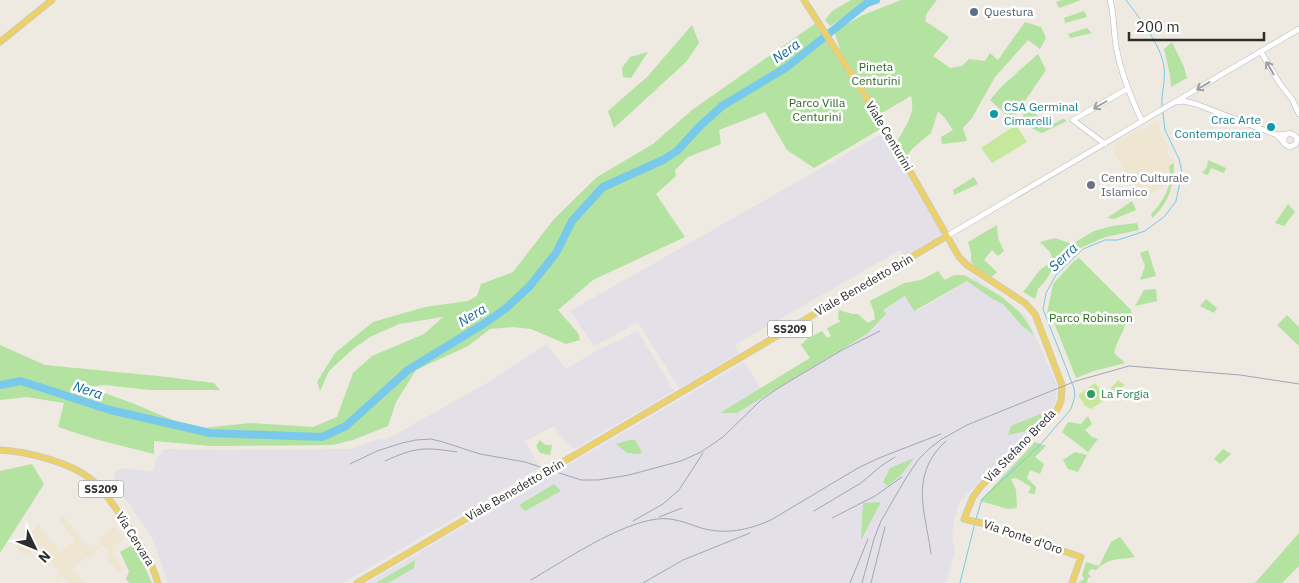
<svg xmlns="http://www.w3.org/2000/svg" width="1299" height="583" font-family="'IBM Plex Sans',sans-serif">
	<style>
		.industrial { fill: #e3e1e7 }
		.education { fill: #eee6d1 }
		.green { fill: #b4e2a0 }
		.pitch { fill: #c6e89c }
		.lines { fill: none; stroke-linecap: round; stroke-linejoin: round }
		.stream { stroke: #79c9eb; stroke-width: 1 }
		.river { stroke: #79c9eb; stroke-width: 8 }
		.secondary-casing { stroke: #b4b6c0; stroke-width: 6 }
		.primary-casing { stroke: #c8c8c8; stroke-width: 7 }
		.secondary { stroke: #fff; stroke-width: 5 }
		.primary { stroke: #ecd168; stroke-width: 5.5 }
		.rail { stroke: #a3a5b6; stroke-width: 1 }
		.oneway { stroke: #a0a0a0 }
		.service-dot { fill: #5c6f8a; stroke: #fff; stroke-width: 2 }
		.culture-dot { fill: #0f9aa8; stroke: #fff; stroke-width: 2 }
		.worship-dot { fill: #6b7280; stroke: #fff; stroke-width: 2 }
		.leisure-dot { fill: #2e9e5b; stroke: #fff; stroke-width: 2 }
		.labels { text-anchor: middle; stroke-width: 5; stroke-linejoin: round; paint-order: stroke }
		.shield { fill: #fff; stroke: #6c6c6c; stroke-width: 1 }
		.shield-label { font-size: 11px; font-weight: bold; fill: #2d2d2d }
		.service-label { font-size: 12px; fill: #4e5e75; stroke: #fff; text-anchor: start }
		.park-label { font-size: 12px; fill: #2b691e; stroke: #fff }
		.culture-label { font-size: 12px; fill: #0d838f; stroke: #fff; text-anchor: start }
		.street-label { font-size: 12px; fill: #2d2d2d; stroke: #fff }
		.worship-label { font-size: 12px; fill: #5b616d; stroke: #fff; text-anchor: start }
		.leisure-label { font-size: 12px; fill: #27864d; stroke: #fff; text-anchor: start }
		.water-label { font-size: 14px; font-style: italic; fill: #13689b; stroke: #fff }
	</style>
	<rect width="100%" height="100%" fill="#eee9e1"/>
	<path class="industrial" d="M883,133l59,101 -38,22 -4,-6 -165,95 4,8 -60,35 -41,-65 -44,23 -24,-35z
		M975,277l52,40 30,68 -1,14 -6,13 -90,89 -5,16 -3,17 3,18 -9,31h-579l377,-221 20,32 103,-60 16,-24 23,-14 8,14 3,1z
		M638,331l36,60 -100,58 -16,-16 -4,-7 -29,15 15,27 -197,115h-175l-15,-44 -39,-56 1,-11 8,-4 30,4 3,-12 8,-11 58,1 130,-1 27,-10h8l100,-56 60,-39 19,25 28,-17z"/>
	<path class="education" d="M1157,122l4,12 8,14 -3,3 8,12 -5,3 2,12 -2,5 -26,16 -31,-49 4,-2 -2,-4 25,-15 2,3z
		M63,516l28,34 9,-8 -2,-2 17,-14 10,13 -12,9 2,3 -3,2 12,16 -5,4 -13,-15 4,-4 -8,-9 -9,7 1,2 -5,5 -2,-2 -15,12 11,14h-15l-5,-6 -5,4 -3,-3 5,-5 -21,-27 -10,8 -2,-2 -4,3 -8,-10 24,-20 21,27 15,-12 -16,-20z"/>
	<path class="green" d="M851,0h22l-10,4 -33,22 -5,-6 7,-9z
		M901,0h36l-10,13 -2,8 24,16 -16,19 17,12 12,-2 7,-7 16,2 5,-8 8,7 27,-38 16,5 5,11 -6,11 -12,-9 -33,37 -23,41 -9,10 4,13 -25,3 -1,-7 12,-7 -8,-12 -7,-7 -7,22 -18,15 -7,9 -9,-16c9,-15 19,-28 14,-45l-31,18 -39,-62 -7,-21 29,-16z
		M1062,0h19l-22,8 -3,-6z
		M1084,11l3,6 -22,6 -1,-5z
		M816,23l66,105 -68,40 -27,-18 -22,-38 -46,18 2,14 -33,13 -13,13 1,6 -20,18 29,43 -92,43 -35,30 20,23 2,7 -14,4 -35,-15 -18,-2 -23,2 -22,17 -52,24 -20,32 -8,24 -35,14 -20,5 -122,1 -57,-5v13l-59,-15 -37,-12 6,-24 -37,-6 -27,3v-55l45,20 113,11 56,7 6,7h-71l-44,-5 -17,2 44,16 62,26 56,-6 63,4 24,-10 16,-44 19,-17 52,-22 19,-17 -44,7 -29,13 -17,12 -24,22 -9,20 -3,-9 18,-29 38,-31 52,-15 43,-6 9,-5 4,-12 32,-12 41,-53 43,-42 56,-33 39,-34z
		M692,25l7,18 -13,19 -72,66 -6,-17 40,-35z
		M1087,28l5,5 -22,5 -2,-4z
		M1172,42l12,25 3,11 -16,9 -1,-12 -6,-26z
		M648,52l-17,26 -8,-1 -1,-9 8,-11z
		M1038,54l8,16 -34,50 -22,-20 11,-13z
		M1029,107l17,18 9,-2 8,-4 4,2 -25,12 -24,-11z
		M1208,160l18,8 -2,5 -13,-5 -3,7 -6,-2 5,-6z
		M1174,163c-1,23 -4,39 -22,55l-1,-4c12,-11 23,-31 18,-48z
		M974,177l4,7 -24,11 -1,-5z
		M1132,201l4,9 -22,9 -7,-1z
		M1288,204l7,8 -11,14 -9,-3z
		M1137,223l2,7 -34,7 -29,13 -4,-5 -2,8 -16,14 -8,13 -8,9 -3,10 -12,-7 17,-22 13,-10 -3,-8 -10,-10 15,-4 17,6 22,-13 18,-5z
		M997,225l1,13 6,13 -6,5 -6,-6 -8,10 13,12 -9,8 -17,-18v-9l-3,-11z
		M1148,250l8,26 -16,4 5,-14 -5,-13z
		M1079,258l52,52 2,15h-8c-3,10 -9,18 -11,28l11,10 -31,8 -18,7 -25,-63 -4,-2 6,-29 20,-22z
		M938,271l7,9 9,-5h10l38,22 17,15 7,9 8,14 -12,-9 -19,-22 -12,-6 -24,-17 -53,30 -9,-15 -22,14 3,4 -19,20 -130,79h-17l90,-55 -9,-13 7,-7 14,-7 5,7 4,-2 -4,-8 14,-7 -3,-2 1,-9 13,4h6l10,9 7,-4 -1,-7 -4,-11 34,-18 17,-3z
		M1156,289l1,12 -22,5 9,-16z
		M1206,299l11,9 -3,5 -14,-7z
		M1287,315l12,12v19l-22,-21z
		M1040,414l4,4 -12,12 -24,5 3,-9z
		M1088,416l4,8 -7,6 7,7 6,2 -10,13 -26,-20 6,-10 13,2z
		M540,440l5,5h7l-2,10 -10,-2 -4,-7z
		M629,440h6l7,12 -2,2 -13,-1 -11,-9z
		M1035,442l11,4 -11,11 9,7 -4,10 -10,-4 -3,8 9,9 -1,7 -7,-1 3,-6 -15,-9 -5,1 5,11 1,18 -9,1 -28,-8z
		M1223,449l8,5 -11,10 -6,-5z
		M1075,452l12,3 -9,17 -10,-3 -5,-9z
		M914,458l-13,17 -13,11 -5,-4 7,-14z
		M32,464l12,20 -44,69v-82z
		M554,484l7,7 -36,20 -6,-6z
		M881,502l-20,38 2,-37z
		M1299,533v33l-17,17h-27z
		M1120,537l15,20c-17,3 -25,0 -39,13l-5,-1 -3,4 3,4 -3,1 -1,5h-9l6,-4 -2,-4 4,-13 13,4 12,-24z
		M134,544l18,39h-23l-3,-4 3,-8 -9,-19z
		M415,560l-1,8 -26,15h-12z"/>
	<path class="pitch" d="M1016,125l11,17 -35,21 -11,-15z
		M1118,380l7,5 -12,13 -7,1 -15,10 -6,-3 -7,-11 17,-12 10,12z"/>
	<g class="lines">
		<path class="stream" d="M1126,0c13,18 35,44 38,67 2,13 -3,26 -2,39
			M976,519l6,-20 57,-53 32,-37 4,-13 -1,-8 -31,-79 3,-16 10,-18 27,-26 22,-9h13l27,-9 20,-15 11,-15 6,-29 -3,-13 -14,-29 -2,-18
			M960,583l15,-60"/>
		<path class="river" d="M0,385l21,-4 89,29 100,23 112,4 24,-11 62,-56 77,-47 20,-14 24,-22 27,-34 16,-32 31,-34 60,-27 14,-9 23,-25 22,-20 65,-39 80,-64 9,-3"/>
		<g class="secondary-casing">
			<path id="secondary" d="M1110,0c5,16 3,34 7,51 5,25 14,47 25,70
				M1261,52l19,32 12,15 7,15
				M1177,102l7,-1 12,3 81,31 10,-1
				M1277,135l9,10 4,2 6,-3 1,-6 -3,-3 -5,-2 -5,4v5
				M1105,144l-32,-24 54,-31
				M947,236l352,-207"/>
		</g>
		<g class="primary-casing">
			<path id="primary" d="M804,0l76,119 79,138 8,8 58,38 10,11 27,71 -1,16 -5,11 -75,74 -8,11 -9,22 17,4 100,34 -9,26
				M0,42l52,-42
				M0,450c26,1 73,13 93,31 14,12 24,30 35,45 12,18 24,36 30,57
				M357,583l590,-347"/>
		</g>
		<use href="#secondary" class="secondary"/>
		<use href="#primary" class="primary"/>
		<path class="rail" d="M385,461c31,-14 39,-14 72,-9
			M350,464l27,-13 25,-8 14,-3 15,-1 12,3 37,12 45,8 56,18h17l31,-5 52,-14 20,-9 22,-15 38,-37 19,-13 62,-37 38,-19
			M814,511l47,-28 20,-17 14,-9
			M659,517l23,-9
			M832,518l43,-22 27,-19
			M633,521l30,-17 16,-14 24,-37
			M931,554c-5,-41 -23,-78 15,-113
			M531,580c34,-20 87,-56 126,-61 15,-2 30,4 44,9 25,7 47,2 70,-8l87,-52 21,-10 62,-24
			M643,583l40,-23 67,-27
			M850,583l18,-44
			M862,583l12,-44 7,-18 25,-43 12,-18 12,-12 12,-9 25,-14 109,-44 53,-15 111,9 59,9
			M871,583l14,-56"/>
	</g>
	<defs><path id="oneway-shaft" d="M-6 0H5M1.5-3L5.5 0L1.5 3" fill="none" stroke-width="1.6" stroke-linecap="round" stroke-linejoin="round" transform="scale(1.25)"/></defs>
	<g class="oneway">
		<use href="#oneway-shaft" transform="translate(1270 68) rotate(-120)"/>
		<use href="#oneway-shaft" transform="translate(1203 86) rotate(149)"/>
		<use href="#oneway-shaft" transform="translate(1100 105) rotate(150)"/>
	</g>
	<circle class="service-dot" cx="974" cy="12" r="5"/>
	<g class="culture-dot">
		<circle cx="994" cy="114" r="5"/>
		<circle cx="1271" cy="127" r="5"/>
	</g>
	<circle class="worship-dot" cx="1091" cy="185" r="5"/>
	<circle class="leisure-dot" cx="1091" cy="394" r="5"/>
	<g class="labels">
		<g class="shield">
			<rect x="767.5" y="320.5" width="45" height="17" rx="4"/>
			<rect x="78.5" y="480.5" width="45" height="17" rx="4"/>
		</g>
		<g class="shield-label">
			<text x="790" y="333">SS209</text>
			<text x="101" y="493">SS209</text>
		</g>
		<g class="service-label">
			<text x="984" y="16">Questura</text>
		</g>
		<g class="park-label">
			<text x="876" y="71">Pineta<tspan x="876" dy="14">Centurini</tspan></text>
			<text x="817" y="107">Parco Villa<tspan x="817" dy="14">Centurini</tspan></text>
			<text x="1091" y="322">Parco Robinson</text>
		</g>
		<g class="culture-label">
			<text x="1004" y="111">CSA Germinal<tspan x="1004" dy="14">Cimarelli</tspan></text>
			<text x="1261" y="124" text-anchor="end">Crac Arte<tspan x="1261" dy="14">Contemporanea</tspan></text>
		</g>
		<g class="street-label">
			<text transform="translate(889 136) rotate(59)" y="4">Viale Centurini</text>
			<text transform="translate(864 285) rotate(-30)" y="4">Viale Benedetto Brin</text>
			<text transform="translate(1020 446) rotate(-46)" y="4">Via Stefano Breda</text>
			<text transform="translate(515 490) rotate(-30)" y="4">Viale Benedetto Brin</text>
			<text transform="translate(1023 537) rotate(19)" y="4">Via Ponte d'Oro</text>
			<text transform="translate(135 539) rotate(58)" y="4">Via Cervara</text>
		</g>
		<g class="worship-label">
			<text x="1101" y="182">Centro Culturale<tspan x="1101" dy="14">Islamico</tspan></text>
		</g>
		<g class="leisure-label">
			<text x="1101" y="398">La Forgia</text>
		</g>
		<g class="water-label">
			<text transform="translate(786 51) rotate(-36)" y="5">Nera</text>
			<text transform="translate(1063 257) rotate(-44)" y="5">Serra</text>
			<text transform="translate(472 315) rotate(-32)" y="5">Nera</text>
			<text transform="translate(88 390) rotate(18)" y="5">Nera</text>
		</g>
	</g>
	<g transform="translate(35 548) rotate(133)" stroke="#ffffff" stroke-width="4" paint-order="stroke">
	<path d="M0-4L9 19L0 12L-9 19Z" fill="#2d2d2d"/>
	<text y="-8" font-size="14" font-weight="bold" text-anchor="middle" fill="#2d2d2d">N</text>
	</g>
	<path d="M1129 32v8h135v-8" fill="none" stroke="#2d2d2d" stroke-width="2.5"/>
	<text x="1136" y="32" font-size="15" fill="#2d2d2d" stroke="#ffffff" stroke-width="4" paint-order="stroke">200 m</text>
</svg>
